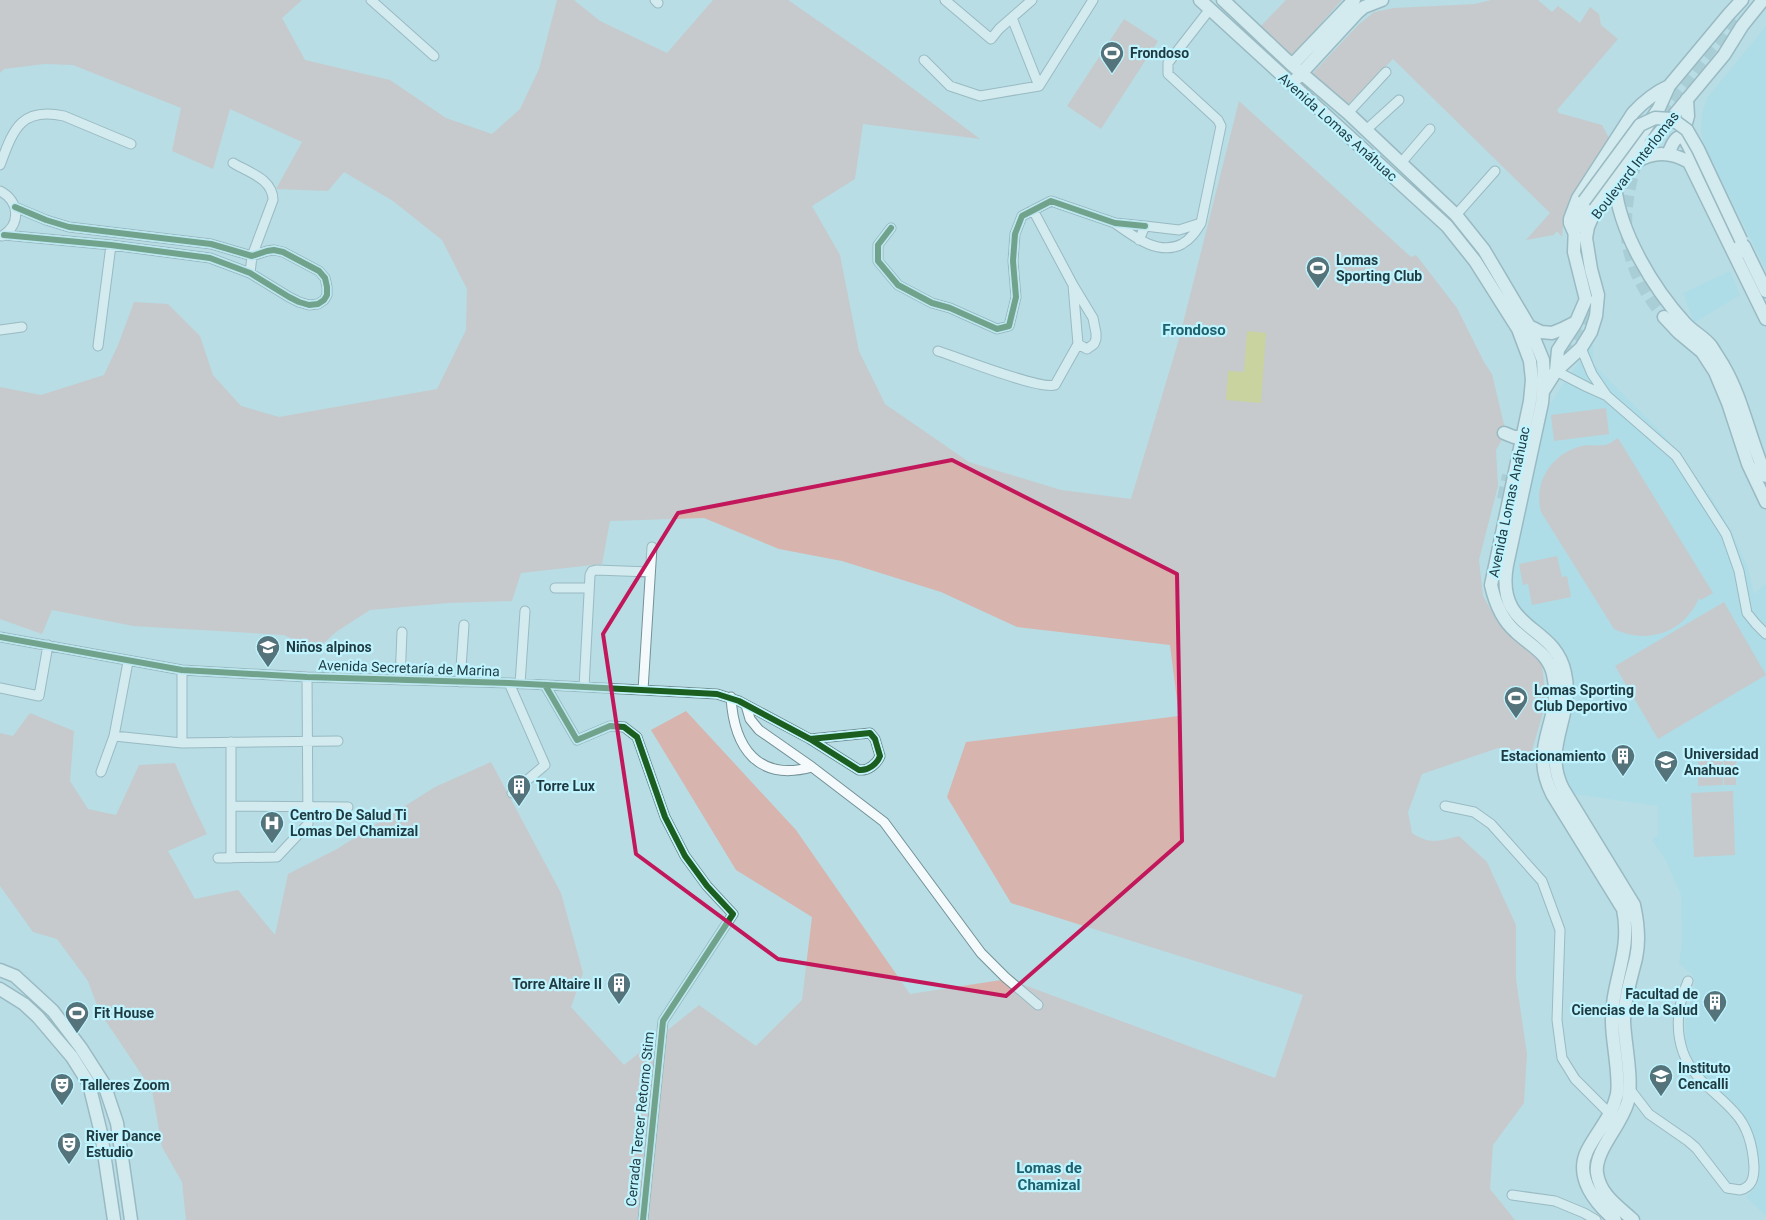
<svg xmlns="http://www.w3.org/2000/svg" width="1766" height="1220" font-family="Roboto,sans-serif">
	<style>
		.built { fill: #a2ddea }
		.green { fill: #d7b4ad }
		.water { fill: #dbc84b }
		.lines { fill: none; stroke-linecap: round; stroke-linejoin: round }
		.secondary-tunnel { stroke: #99bcc4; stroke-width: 12; stroke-dasharray: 12 6; stroke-linecap: butt }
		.street-casing { stroke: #739197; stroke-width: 11 }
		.secondary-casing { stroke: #739197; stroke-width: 15 }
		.street { stroke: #f4fafb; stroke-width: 9 }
		.secondary { stroke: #f4fafb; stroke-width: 12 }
		.secondary-bridge-casing { stroke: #739197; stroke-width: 15; stroke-linecap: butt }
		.secondary-bridge { stroke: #f4fafb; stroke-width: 12 }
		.cycleway-casing { stroke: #bff4ff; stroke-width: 9 }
		.cycleway { stroke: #1b5e20; stroke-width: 6 }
		.marked { fill: none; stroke: #c2185b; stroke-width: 4; stroke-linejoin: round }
		.labels { text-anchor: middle; stroke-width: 4.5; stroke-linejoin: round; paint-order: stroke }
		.poi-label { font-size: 14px; font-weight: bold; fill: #1f3a40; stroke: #bff4ff; text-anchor: start }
		.street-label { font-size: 14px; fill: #1f3a40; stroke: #bff4ff }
		.neighbourhood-label { font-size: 15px; font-weight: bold; fill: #1c616e; stroke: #bff4ff }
	</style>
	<rect width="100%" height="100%" fill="#b8dde5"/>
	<path class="built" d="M1766,26v244l-63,-126 -2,-14 1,-17 5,-15z
		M1730,271l10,24 -46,28 -11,-30z
		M1593,343v21l71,71 45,59 22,36 17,38 6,26 12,-11v633l-20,-19 12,-13v-12l-1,-16 -19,-44 -42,-44 -10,-22 -1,-26 2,-9 7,-18 1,-9 -2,-9 -14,-11 3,-22 -1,-47 -16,-36 -13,-19 6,-5v-29l-85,-12 -10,-16 -3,-20 13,-59 -2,-29 -9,-22 -33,-28 -9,-11 -6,-12 -1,-27 33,-158 15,-25z"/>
	<path class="green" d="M0,0h302l-20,18 23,42 85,20 56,38 46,16 28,-25 19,-40 18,-69h17l26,21 67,32 46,-53h75l91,63 101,76 -117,-15 -8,55 -43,27 28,49 19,96 26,53 84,58 92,28 70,9 48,-160 60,-238 172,156 5,-2 41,53 27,54 8,12 14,59 -10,17 2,36 -19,74 4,36 16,28 43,39 4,39 -15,52 -33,-6 -76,26 -14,38 4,21c18,12 27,8 47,3l28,26 29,63v54l11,75 -3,49 -31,42 -3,44 25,31h-1329l-4,-38 -20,-35 -10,-57 -53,-79 -11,-30 -31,-42 -24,-7 -33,-46v-153l13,3 17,-23 44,18 -4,50 18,28 28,6 23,-50 36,-2 17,40 15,31 -39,17 27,48 43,-9 37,45 13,-61 49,-25 98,-62 56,-25 70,131 22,80 -12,34 53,58 75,-60 57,41 46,-46 10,-83 -76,-47 -85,-140 35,-19 110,119 114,164 98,-15 267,99 28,-83 -292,-92 -64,-106 19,-55 213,-26 -9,-71 -153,-18 -76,-35 -99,-31 -63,-12 -75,-31 -94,3 -8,43 -81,9 -9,28 -64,2 -78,7 -34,22 -20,18 -32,-15 -151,-9 -81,-16 -10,24 -42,-15v-232l41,8 63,-20 14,-30 16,-43 34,2 32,32 13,39 28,31 38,11 158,-28 29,-59 1,-41 -25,-49 -49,-39 -49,-29 -16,19 -52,-2 26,-47 -72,-33 -17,60 -41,-18 9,-43 -108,-43 -29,-1 -40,5 -4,4z
		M1286,0h56l-50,56 -32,-29z
		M1491,0h47l14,12 6,-6 22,17 10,-16 9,7 2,11 17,14 -61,71 2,3 43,12 9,17c-21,30 -47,57 -49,95l-5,-6 -3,4 -28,5 24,-27 -157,-154 -46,47 -36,-31 47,-50 16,-13 20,-4 81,-4z
		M1124,19l34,22 -57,88 -34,-23z
		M1606,408l3,26 -55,7 -3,-26z
		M1618,438l95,155 -12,7 -2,-2c-15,35 -52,47 -85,31l-73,-117c-8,-29 10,-58 40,-66 8,-2 20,1 27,-2 3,-1 6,-4 10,-6z
		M1557,556l5,21 5,-1 4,21 -39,8 -4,-21 -5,1 -4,-21z
		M1724,602l42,73 -108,64 -43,-73z
		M1698,761h25v11l-25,1z
		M1724,761h12v24h-12z
		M1723,773v12l-25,1v-12z
		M1733,791l2,64 -41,2 -3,-64z"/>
	<path class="water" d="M1247,331l19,2 -5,70 -35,-3 2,-29 16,1z"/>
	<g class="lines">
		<path class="secondary-tunnel" d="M1660,113l75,-94
			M1637,160c-19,62 -15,106 27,157
			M1540,381c16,-29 51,-42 46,-81
			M1503,499l5,-24"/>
		<g class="street-casing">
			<path id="street" d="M371,0l63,56
				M655,0l3,3
				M945,0l46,39 8,-10 33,-29
				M1012,18l27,68
				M924,60l26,26 30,10 59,-10 54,-86
				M1348,113l38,-41
				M1366,130l33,-30
				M233,163c15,9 40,16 40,37l-21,56 -2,17
				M1401,163l29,-34
				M0,165c13,-34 20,-59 64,-49l67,28
				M0,191c20,10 21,34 2,45
				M1033,210l40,75 20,33 3,15v6l-2,5 -7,5 -9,-5
				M1456,215l39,-44
				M1116,224c18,13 43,32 66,20 9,-5 14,-13 19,-21l20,-97 -3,-6 -50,-46v-11l42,-54
				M891,228l-13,17v16l20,24 34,18 18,5 47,21 12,-3 7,-29 -3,-36 2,-27 7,-18 29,-15 64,22 30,3
				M4,235l107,10 99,13 40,15 39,24 10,5 10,3 9,-1 6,-4 3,-5v-8l-2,-9 -6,-7 -36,-19 -9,-2 -7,1 -15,5 -41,-12 -142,-17 -23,-7 -31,-13
				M1139,240l6,-14 34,4 22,-7
				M0,330l22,-3
				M98,346l13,-101
				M1581,348l11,26 15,22 69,60 50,78 13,37 8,42 9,11 10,10
				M938,351c22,7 101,39 117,34l23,-41 -5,-59
				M1556,371l31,16 20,9
				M555,588h34
				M0,637l182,33 125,7 202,6 208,11 22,7 71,38 49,31c9,1 18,-6 21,-14l-5,-17 -5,-6 -60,6
				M182,670v73
				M400,680l2,-48
				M460,682l4,-57
				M509,683l36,82 -33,28
				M520,684l5,-73
				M545,685l32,55 33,-14 14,1 13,10 28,80 20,39 22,30 26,28 -70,107 -20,199
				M584,687l6,-112 2,-4 4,-1 54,2
				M0,688l39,8 9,-51
				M643,690l9,-143
				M731,697c3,51 27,85 81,70
				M746,705l4,14 9,11 53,37 72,55 97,131 24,24 33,28
				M114,736l68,7 156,-2
				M231,742v116
				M101,772l13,-36 14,-74
				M232,806l116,1
				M1445,806l29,6 17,12 51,57 18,49 -3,90 5,38 13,21 35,35 5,2
				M218,858l59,-1 31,-33 -1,-147
				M1629,1088l20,26 39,27 8,7 31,40 13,2c12,-3 14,-12 14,-23 -1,-19 -6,-40 -19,-54 -18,-21 -42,-33 -52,-61 -8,-23 -5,-48 5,-71
				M1512,1195l43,6 29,12 12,7"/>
		</g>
		<g class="secondary-casing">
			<path id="secondary" d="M1200,0l247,226 28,35 43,68 12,32 2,19 -2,21 -39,184c4,18 11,35 25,47 15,14 32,21 37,42 11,47 -26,70 -1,120l71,115c9,43 -12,73 -11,113 0,20 8,53 5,72 -5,23 -20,37 -30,57 -13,27 9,53 28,69
				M1223,0l69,65 56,48 108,102 28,35 45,76 14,34 1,20 -2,23 -35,162c-12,67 48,58 58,108 10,44 -24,73 -2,116l71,116c4,18 6,35 2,53 -5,21 -12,42 -12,64 1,22 9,58 4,79 -6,24 -34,50 -31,72 3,22 21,33 36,47
				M1292,65l62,-65
				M1297,78l61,-66 6,-5 18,-7
				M1682,137l6,-21 -1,-17
				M1668,154c4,-8 7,-21 17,-15l15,29
				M1636,162c17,-11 36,-10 53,0l77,157
				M1615,186c5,47 38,102 70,137 8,9 19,14 26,23 4,6 8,13 12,19 20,34 27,75 43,111
				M1575,224l-1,28 12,48
				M1732,231l8,16 7,6
				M1574,232l10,-19 50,-67 25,-38 10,-22 60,-72 13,-14
				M1574,232l-4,-9v-4l8,-21 55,-85c11,-12 21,-20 36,-27
				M1744,246l22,45
				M1664,317l14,15 24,20 13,20 13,31 20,61 18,38
				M1529,326l12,6 11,1 10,-4 14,-7 10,-23
				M1556,371l2,-21 17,-26
				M1544,390l12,-19 25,-23 10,-16 5,-16 2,-21 -7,-26 -5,-31 2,-11 6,-14 21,-27 109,-131 18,-29 21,-26
				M1504,433l10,4h9
				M0,970l15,6 38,35 28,37 23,36 13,39 14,97
				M0,989l24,15 14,13 34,40 17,27 12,49 13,87"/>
		</g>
		<use href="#street" class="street"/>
		<use href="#secondary" class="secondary"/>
		<g class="secondary-bridge-casing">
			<path id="secondary-bridge" d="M1584,201l56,-76 15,-7 17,1 15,11 11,19 43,91"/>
		</g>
		<use href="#secondary-bridge" class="secondary-bridge"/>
		<g class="cycleway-casing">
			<path id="cycleway" d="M891,228l-13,17v16l20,24 34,18 18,5 47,21 12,-3 7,-29 -3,-36 2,-27 7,-18 29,-15 64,22 30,3
				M4,235l107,10 99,13 40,15 39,24 10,5 10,3 9,-1 6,-4 3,-5v-8l-2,-9 -6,-7 -36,-19 -9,-2 -7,1 -15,5 -41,-12 -142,-17 -23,-7 -31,-13
				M0,637l182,33 125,7 202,6 208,11 22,7 71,38 49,31c9,1 18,-6 21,-14l-5,-17 -5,-6 -60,6
				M545,685l32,55 33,-14 14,1 13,10 28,80 20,39 22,30 26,28 -70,107 -20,199"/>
		</g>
		<use href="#cycleway" class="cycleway"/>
	</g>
	<path d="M0 0H1766V1220H0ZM952,460l225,114 5,267 -176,155 -228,-37 -142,-105 -33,-220 75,-121z" fill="#b8dde5" fill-opacity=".55" fill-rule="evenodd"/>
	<path class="marked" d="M952,460l225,114 5,267 -176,155 -228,-37 -142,-105 -33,-220 75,-121z"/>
	<defs>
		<g id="stadium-pin" transform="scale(1.25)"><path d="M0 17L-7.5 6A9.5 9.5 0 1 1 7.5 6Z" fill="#55737a" stroke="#bff4ff"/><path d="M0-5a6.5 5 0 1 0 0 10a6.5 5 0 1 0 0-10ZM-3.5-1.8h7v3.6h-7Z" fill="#fff"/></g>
		<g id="school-pin" transform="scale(1.25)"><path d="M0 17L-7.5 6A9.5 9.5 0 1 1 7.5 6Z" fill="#55737a" stroke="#bff4ff"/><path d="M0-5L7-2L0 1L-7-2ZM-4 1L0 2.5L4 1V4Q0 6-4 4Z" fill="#fff"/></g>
		<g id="building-pin" transform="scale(1.25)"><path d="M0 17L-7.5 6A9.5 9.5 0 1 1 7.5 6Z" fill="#55737a" stroke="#bff4ff"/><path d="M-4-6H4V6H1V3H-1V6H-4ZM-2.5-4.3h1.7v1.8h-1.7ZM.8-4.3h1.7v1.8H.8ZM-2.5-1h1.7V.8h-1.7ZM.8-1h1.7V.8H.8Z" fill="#fff"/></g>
		<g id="university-pin" transform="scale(1.25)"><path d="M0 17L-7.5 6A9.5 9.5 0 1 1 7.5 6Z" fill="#55737a" stroke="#bff4ff"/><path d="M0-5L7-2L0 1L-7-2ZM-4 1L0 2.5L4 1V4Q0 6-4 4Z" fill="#fff"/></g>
		<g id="hospital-pin" transform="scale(1.25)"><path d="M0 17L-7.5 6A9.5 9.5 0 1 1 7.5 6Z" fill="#55737a" stroke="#bff4ff"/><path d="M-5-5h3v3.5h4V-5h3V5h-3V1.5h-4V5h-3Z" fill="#fff"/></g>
		<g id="theatre-pin" transform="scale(1.25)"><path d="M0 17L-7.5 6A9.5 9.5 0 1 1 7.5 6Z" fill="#55737a" stroke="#bff4ff"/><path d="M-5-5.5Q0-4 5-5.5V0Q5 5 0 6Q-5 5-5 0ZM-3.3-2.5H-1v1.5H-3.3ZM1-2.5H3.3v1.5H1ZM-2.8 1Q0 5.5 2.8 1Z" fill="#fff"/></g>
	</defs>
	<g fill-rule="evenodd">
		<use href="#stadium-pin" x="1112" y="53"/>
		<use href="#stadium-pin" x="1318" y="268"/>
		<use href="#school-pin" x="268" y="647"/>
		<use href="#stadium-pin" x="1516" y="698"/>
		<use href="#building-pin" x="1623" y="756"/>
		<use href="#university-pin" x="1666" y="762"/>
		<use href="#building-pin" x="519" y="786"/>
		<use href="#hospital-pin" x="272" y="823"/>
		<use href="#building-pin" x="619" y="984"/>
		<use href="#building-pin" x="1715" y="1002"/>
		<use href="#stadium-pin" x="77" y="1013"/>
		<use href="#university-pin" x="1661" y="1076"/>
		<use href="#theatre-pin" x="62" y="1085"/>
		<use href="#theatre-pin" x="69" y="1144"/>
	</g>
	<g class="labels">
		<g class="poi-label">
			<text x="1130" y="58">Frondoso</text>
			<text x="1336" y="265">Lomas<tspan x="1336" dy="16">Sporting Club</tspan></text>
			<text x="286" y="652">Niños alpinos</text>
			<text x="1534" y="695">Lomas Sporting<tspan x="1534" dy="16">Club Deportivo</tspan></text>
			<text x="1684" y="759">Universidad<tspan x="1684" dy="16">Anahuac</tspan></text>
			<text x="1606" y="761" text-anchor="end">Estacionamiento</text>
			<text x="536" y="791">Torre Lux</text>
			<text x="290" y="820">Centro De Salud Ti<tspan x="290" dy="16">Lomas Del Chamizal</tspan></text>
			<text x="602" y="989" text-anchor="end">Torre Altaire II</text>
			<text x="1698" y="999" text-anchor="end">Facultad de<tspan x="1698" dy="16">Ciencias de la Salud</tspan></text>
			<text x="94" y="1018">Fit House</text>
			<text x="1678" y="1073">Instituto<tspan x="1678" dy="16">Cencalli</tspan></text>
			<text x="80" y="1090">Talleres Zoom</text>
			<text x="86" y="1141">River Dance<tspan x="86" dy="16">Estudio</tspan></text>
		</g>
		<g class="street-label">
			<text transform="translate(1338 127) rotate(42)" y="5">Avenida Lomas Anáhuac</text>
			<text transform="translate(1635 165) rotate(-52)" y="5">Boulevard Interlomas</text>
			<text transform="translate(1509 502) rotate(-78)" y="5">Avenida Lomas Anáhuac</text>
			<text transform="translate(409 668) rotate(2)" y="5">Avenida Secretaría de Marina</text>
			<text transform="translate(640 1119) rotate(-84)" y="5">Cerrada Tercer Retorno Stim</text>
		</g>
		<g class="neighbourhood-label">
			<text x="1194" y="335">Frondoso</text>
			<text x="1049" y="1173">Lomas de<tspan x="1049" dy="17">Chamizal</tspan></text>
		</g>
	</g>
</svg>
